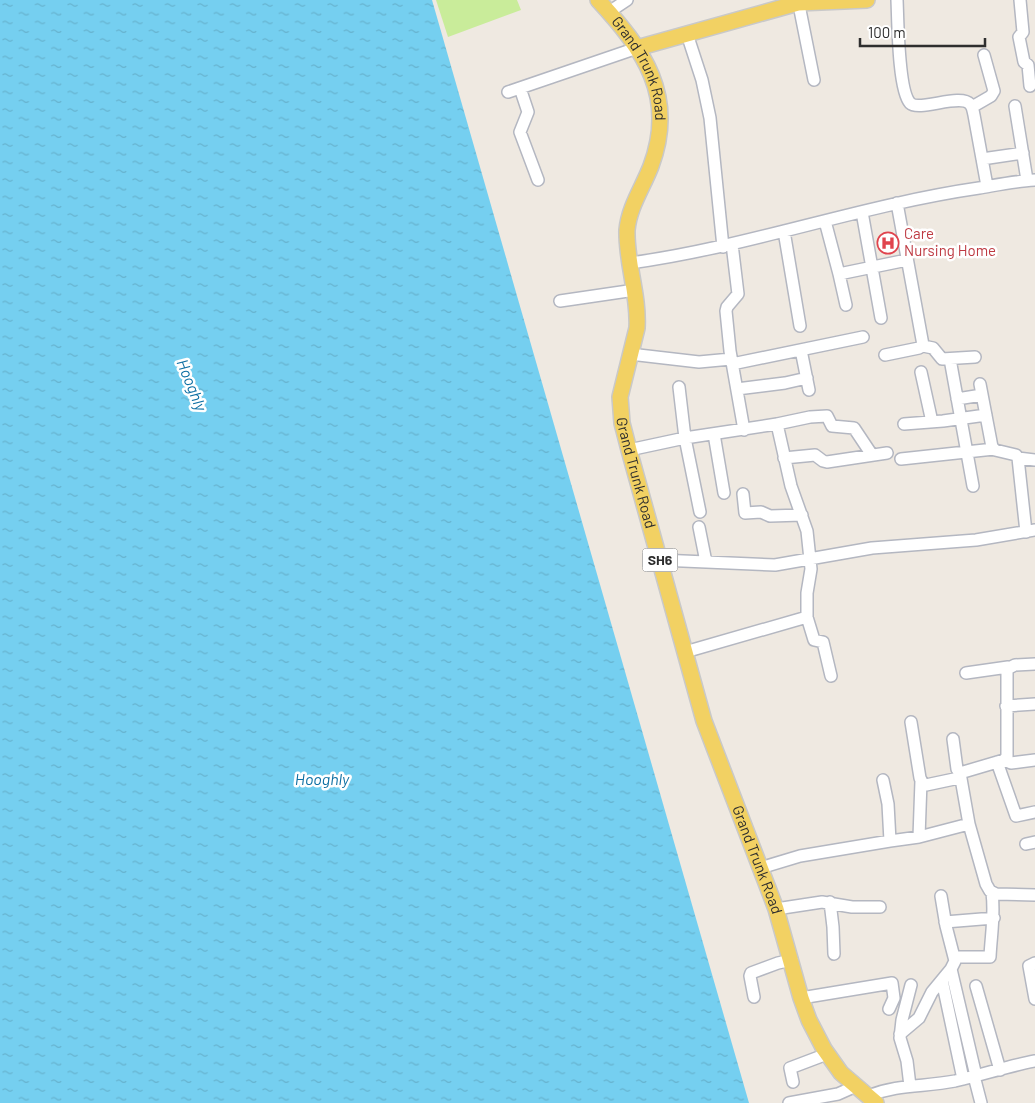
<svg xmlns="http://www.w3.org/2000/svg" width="1035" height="1103" font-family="Barlow,sans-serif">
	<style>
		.pitch { fill: #c9ec9a }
		.water { fill: url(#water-ripples) }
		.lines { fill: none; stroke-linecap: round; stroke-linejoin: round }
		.minor-casing { stroke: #b4b7c1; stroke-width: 14 }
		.major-casing { stroke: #c9c9c9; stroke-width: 18 }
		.minor { stroke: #fff; stroke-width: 11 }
		.major { stroke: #f2d163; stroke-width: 15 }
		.labels { text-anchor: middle; stroke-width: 5; stroke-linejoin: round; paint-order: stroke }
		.shield { fill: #fff; stroke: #6d6d6d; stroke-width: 1 }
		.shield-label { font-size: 14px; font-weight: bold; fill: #2e2e2e }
		.street-label { font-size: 15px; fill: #2e2e2e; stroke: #fff }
		.health-label { font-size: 15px; fill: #be3a42; stroke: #fff; text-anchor: start }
		.water-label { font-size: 16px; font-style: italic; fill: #0d6fa3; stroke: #fff }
	</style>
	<defs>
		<pattern id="water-ripples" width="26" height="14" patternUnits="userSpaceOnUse" patternTransform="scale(1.25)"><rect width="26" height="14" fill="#75cff0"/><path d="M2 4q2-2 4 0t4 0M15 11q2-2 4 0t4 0" fill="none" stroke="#66b2ce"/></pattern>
	</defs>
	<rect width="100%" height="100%" fill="#efe9e1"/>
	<path class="pitch" d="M436,0h81l4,10 -73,27z"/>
	<path class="water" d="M0,0h432l317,1103h-749z"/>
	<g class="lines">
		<g class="minor-casing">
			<path id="minor" d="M798,0l16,80
				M897,0c1,20 1,90 13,103 9,9 50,-10 60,1 3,3 3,7 4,11l13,71
				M1020,0l3,32 -4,5 5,25 4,3 2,21
				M609,12l18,-12
				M687,34l15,46 8,38 13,129
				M520,88l8,24 -8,20 18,48
				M508,92l129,-44
				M1015,106l12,74
				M972,107l19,-11 3,-5 -10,-36
				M982,159l41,-6
				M862,212l19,106
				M825,221l14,53
				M784,231l16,95
				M732,244l6,50 -11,13 -1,4 4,40 14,79
				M630,263c118,-16 231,-58 349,-75 18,-3 37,-7 56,-8
				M560,301l75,-11
				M846,305l-7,-31 68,-14
				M923,346l10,2 9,11 33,-2
				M801,350l8,40
				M630,354l69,8 32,-3
				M885,355l34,-7 4,-3 -26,-142
				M950,359l23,127
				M732,364l131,-27
				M921,372l11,50
				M980,384l12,63 3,3 21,5 2,3 8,74
				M679,387l6,51 15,74
				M737,389l48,-6 22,-5
				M957,399l25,-4
				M777,424l33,-7 17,-1 5,10 22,2 18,27
				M904,424l39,-3 43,-6
				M714,434l10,59
				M629,450l56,-12 92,-14 14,62 16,45 4,38 -4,24v24l-122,35
				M784,458l31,-3 8,6 4,1 60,-9
				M1018,458l17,2
				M901,459l93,-10
				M743,494l2,19 16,-1 9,4 32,-1
				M699,527l7,35
				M660,560l115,5 97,-17 104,-8 59,-10
				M807,617l7,23 9,2 8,34
				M966,673l42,-6
				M1006,706l29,-2
				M911,722l9,56 3,6 3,1 33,-7
				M953,739l4,30 3,3
				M1004,760l7,3 24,-3
				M997,762l19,54 19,-4
				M969,824l17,60 4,7 6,3 39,1
				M919,837l2,-56
				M890,841l29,-4 50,-13 -9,-51 44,-13 3,-3v-88l8,-4 20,-1
				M1026,844l9,-2
				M760,868l40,-12 90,-15 -2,-37 -5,-24
				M830,902l3,25 1,27
				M776,909l46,-7 30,5h28
				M945,922l49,-4
				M955,957h35c1,-22 5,-43 2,-64
				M1035,963l-6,3 6,33
				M951,969l25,107
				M942,980l21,99
				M976,986l24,84
				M754,997l-4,-21 1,-3 27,-10 14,-3
				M801,998l91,-15 2,15 -5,11
				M900,1034l19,-16 13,-26 19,-23 4,-8 -9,-35 -5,-30
				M974,1076l7,27
				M793,1082l-3,-14 37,-14
				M910,1086l-3,-25 -7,-23 2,-18 9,-35
				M868,1096c30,-12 56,-9 87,-15 27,-6 53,-15 80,-20
				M789,1103l49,-9 18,-8"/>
		</g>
		<g class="major-casing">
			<g id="major">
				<path id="s1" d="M598,0c46,50 79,96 53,166 -8,21 -22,41 -24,64 -1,33 12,64 10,98l-17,69 2,26 7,27 75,271 72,188 25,89 8,22 15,29 17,24 35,30"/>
				<path d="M637,48l161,-45 69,-3"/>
			</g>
		</g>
		<use href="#minor" class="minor"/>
		<use href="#major" class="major"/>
	</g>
	<defs>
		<g id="hospital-ring" transform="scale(1.125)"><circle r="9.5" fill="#fff" stroke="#e0444e" stroke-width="1.5"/><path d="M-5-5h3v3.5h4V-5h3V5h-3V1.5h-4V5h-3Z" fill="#e0444e"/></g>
	</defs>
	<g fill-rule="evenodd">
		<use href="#hospital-ring" x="888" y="243"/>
	</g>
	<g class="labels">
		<rect class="shield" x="642.5" y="548.5" width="35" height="23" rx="4"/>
		<g class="shield-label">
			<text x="660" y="565">SH6</text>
		</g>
		<g class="street-label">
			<text dy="5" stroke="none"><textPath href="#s1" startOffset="82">Grand Trunk Road</textPath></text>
			<text dy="5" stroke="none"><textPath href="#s1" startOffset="502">Grand Trunk Road</textPath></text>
			<text dy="5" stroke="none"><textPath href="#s1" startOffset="908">Grand Trunk Road</textPath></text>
		</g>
		<g class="health-label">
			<text x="904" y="239">Care<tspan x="904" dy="17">Nursing Home</tspan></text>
		</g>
		<g class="water-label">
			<text transform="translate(192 385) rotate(68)" y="6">Hooghly</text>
			<text x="322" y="785">Hooghly</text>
		</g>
	</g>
	<path d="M860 38v8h125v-8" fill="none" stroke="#2e2e2e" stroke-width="2.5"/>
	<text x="868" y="38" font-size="15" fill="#2e2e2e" stroke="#ffffff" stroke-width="4" paint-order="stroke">100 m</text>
</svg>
